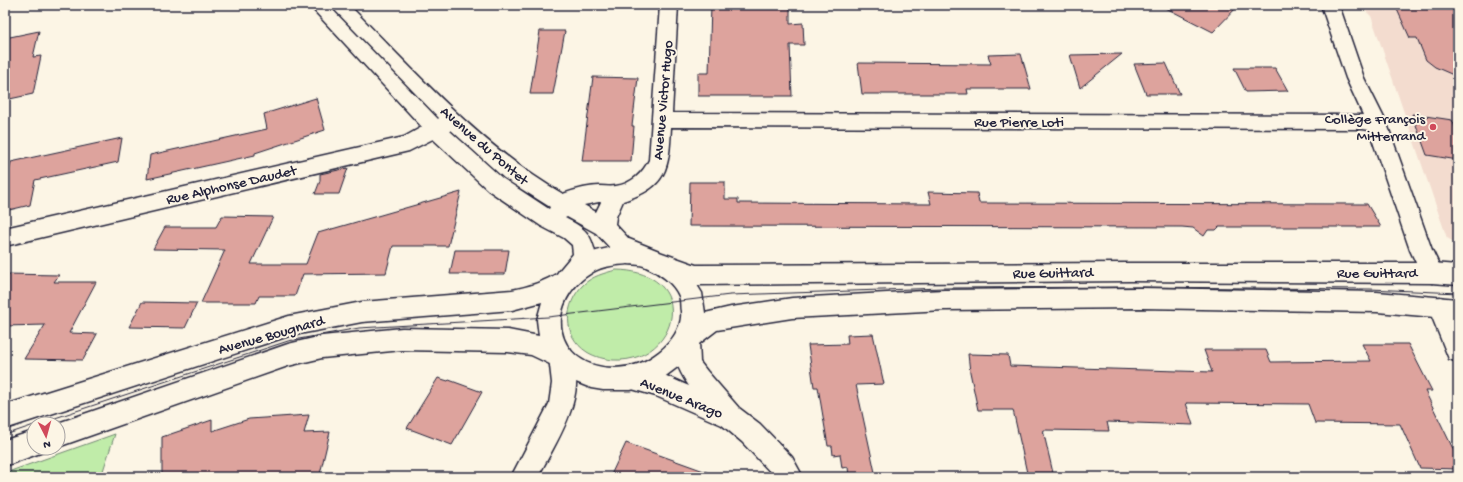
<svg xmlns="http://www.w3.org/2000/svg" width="1463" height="482" font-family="'Gochi Hand',sans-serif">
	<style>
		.built { fill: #f3dccf }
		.green { fill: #c0eca9; stroke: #718772 }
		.building { fill: #dda39d; stroke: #22223b }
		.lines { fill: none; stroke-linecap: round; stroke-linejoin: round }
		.minor-casing { stroke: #22223b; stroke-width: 3 }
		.major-casing { stroke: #22223b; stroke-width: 3 }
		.minor { fill: #fcf5e5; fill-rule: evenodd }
		.major { fill: #fcf5e5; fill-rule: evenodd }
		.tram { stroke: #22223b; stroke-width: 1 }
		.poi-dot { fill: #d1495b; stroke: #fcf5e5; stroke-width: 1.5 }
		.labels { text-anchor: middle; stroke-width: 4; stroke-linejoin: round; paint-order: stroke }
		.street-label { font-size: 15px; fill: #22223b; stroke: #fcf5e5 }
		.poi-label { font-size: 15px; fill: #22223b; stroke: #fcf5e5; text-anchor: end }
	</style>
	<rect width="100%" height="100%" fill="#fcf5e5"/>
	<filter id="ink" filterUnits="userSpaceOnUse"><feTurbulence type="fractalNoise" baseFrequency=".025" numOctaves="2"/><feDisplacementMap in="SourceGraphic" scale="8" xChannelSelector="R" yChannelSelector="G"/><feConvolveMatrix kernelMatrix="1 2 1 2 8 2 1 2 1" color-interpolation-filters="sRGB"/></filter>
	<g filter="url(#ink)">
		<path class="built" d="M1359,5h99v239l-11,-6 -76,-222z"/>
		<path class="green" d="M616,270c84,1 64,94 -3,90 -9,-1 -18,-3 -26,-8 -25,-16 -23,-48 -4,-67 9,-9 22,-12 33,-15z
			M115,434l-14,43h-96v-4z"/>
		<path class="building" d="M711,5h79v19l13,-1 1,22h-14l2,51h-94v-23h11z
			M1160,5h79l-26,27z
			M1395,5h63v72l-23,-10 -9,-7 -9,-22h-7z
			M39,31l-6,26 8,-1 -8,38 -28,6v-62z
			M540,31h25l-12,63h-23z
			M1021,54l10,35h-64l1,5h-106l-4,-31 133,1 -3,-9z
			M1122,54l-42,34 -10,-33z
			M1166,63l14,31h-34l-12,-30z
			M1234,68h41l13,23 -42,1z
			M593,77l45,1 -6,48h2l-3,35h-49z
			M316,98l9,32 -70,23v2l-108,24 3,-24 117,-26 -3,-15z
			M1412,114l40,6 6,14v26l-31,-5z
			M122,138l-4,24 -83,18 -5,25 -25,6v-19l6,-30z
			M348,168l-9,26h-24l5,-13v-7z
			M690,182h35v17h13v4l193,1 -3,-12 49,1 2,10 388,1 14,23h-162l-3,3h-8l-4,6 -11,-8 -11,-1 -493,-1z
			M461,192l-13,54h-55l-7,27 -83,1 -8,22h-36l-3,7h-55l24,-53 -72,-1 12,-22h51l6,-11 51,1 -22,47h55l12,-31z
			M455,250h54l-4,24h-55z
			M5,274l54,1 -5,7h42l-27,51 28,1 -14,26 -59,-1 21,-34 -40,1z
			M142,302l55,1 -12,25 -56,-1z
			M873,334l11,50 -28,1 20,92h-27l-1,-10 -6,1 -2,-14 -7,1 -1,-9h-4l-10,-59h-4l-6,-42 40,-1 -1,-9z
			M1362,344h46l24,47h-7l33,68v10l-38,-1 -20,-44 -85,-1 -7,-19 -122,-1 7,22 -86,-3 2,9 -66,-1 10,43h-26l-14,-63h-35l-8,-38 -2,-18 40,1 2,11 202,6 -8,-22h62l5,12 100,-1z
			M438,378l10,3 1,-1 33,12 -30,53 -45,-17z
			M309,415l-5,18 26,-1 -10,42 -26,1v2h-132v-40l50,-17v11l37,-12z
			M626,443l89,32v2h-105z"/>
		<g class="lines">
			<g class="minor-casing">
				<path id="minor" d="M309,5h19l110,114 1,-1 -109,-113h19c65,65 134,144 214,189 11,-4 25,-8 37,-8 5,0 11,1 16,0 15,-2 27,-13 33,-26l11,-155h18l-6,108 691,2 -17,-37 -25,-73h18l25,73 23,46 45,126 11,23 -3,7 -8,3 -8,-3 -14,-30 -41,-120 -6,-1 -692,-2c-2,43 -4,60 -48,74l-7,16 -1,7 14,15 30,12 3,7 -3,7 -8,2 -38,-16 -17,-18 -29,-16 -2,1c21,11 26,15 31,38l-22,30 -8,3 -8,-3 -3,-7 3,-7 15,-18 -1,-9 -8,-7 -23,-12 -53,-36 -55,-51 -24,12 -404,95v-18l399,-91 18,-10zM451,130l53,48 46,29 -1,2 -47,-31 -52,-47zM599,202h2l-5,10 -12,-7z
					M1440,297l8,3 10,22v40l-9,-3 -21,-52 4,-7z
					M687,330l8,3 4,8 1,21 7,9 32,37 21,16 32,33 11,20h-28l-33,-35 -20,-17 -66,-29 -31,-9 -3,-8 3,-8c20,-8 45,7 64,15 -11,-16 -19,-33 -10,-53z
					M561,346l9,3c20,45 -12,89 -32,128h-27l38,-73 3,-21 -3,-26 3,-8z"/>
			</g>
			<g class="major-casing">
				<path id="major" d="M622,246l29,3 45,16 435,-2h301l26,2v20l-26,-2 -301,-2 -434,4 5,8 3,20 26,-6 61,-9 152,-8 196,-2 237,4 81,7v20l-81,-7 -237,-4 -196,2 -152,8 -75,12 -26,20 -8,13 -20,15 -32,12h-28l-12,-2 -20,-8 -19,-15 -21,-10 -23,-3 -106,-2 -80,8 -34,8 -230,81v-23h-3l233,-80 34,-8 80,-8 106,2 31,6 -2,-16 5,-18 -30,8 -150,12 -73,14 -284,93v-24l284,-89 73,-14 150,-12c16,-3 32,-8 46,-17 6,-4 11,-9 17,-13 14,-9 32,-12 47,-14zM628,264c6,1 13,0 18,3 12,5 28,16 33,29 2,5 1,11 2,15 2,16 -11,33 -22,41 -14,11 -26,15 -44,16 -63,0 -72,-67 -22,-96 10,-6 23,-7 35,-8z
					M34,431v17h11l-2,4 -38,14v-26z"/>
			</g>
			<use href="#minor" class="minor"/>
			<use href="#major" class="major"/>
			<path class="tram" d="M37,424l251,-83 71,-13 189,-11 182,-22 213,-7 193,-1 234,2 88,4
				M5,435l29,-10"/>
		</g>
	</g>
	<circle class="poi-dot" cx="1433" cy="127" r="4"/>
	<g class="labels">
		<g class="street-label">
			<text transform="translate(662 100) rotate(-85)" y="5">Avenue Victor Hugo</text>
			<text x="1019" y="126">Rue Pierre Loti</text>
			<text transform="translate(485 145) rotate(41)" y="5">Avenue du Pontet</text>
			<text transform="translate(231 184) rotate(-13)" y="5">Rue Alphonse Daudet</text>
			<text transform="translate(1053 272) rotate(-1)" y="5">Rue Guittard</text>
			<text x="1377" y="277">Rue Guittard</text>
			<text transform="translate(271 334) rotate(-16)" y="5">Avenue Bougnard</text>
			<text transform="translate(682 397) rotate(22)" y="5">Avenue Arago</text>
		</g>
		<g class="poi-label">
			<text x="1425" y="123">Collège François<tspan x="1425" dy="17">Mitterrand</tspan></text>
		</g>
	</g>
	<rect width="1463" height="482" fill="none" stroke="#fcf5e5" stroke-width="20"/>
	<rect x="10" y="10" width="1443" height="462" fill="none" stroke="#22223b" stroke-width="1.5" filter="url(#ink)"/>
	<g transform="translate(46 436) rotate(174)"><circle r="19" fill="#fcf5e5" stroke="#a5a1a1"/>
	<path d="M0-3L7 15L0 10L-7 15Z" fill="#d1495b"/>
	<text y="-6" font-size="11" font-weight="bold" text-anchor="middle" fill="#22223b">N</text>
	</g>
</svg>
